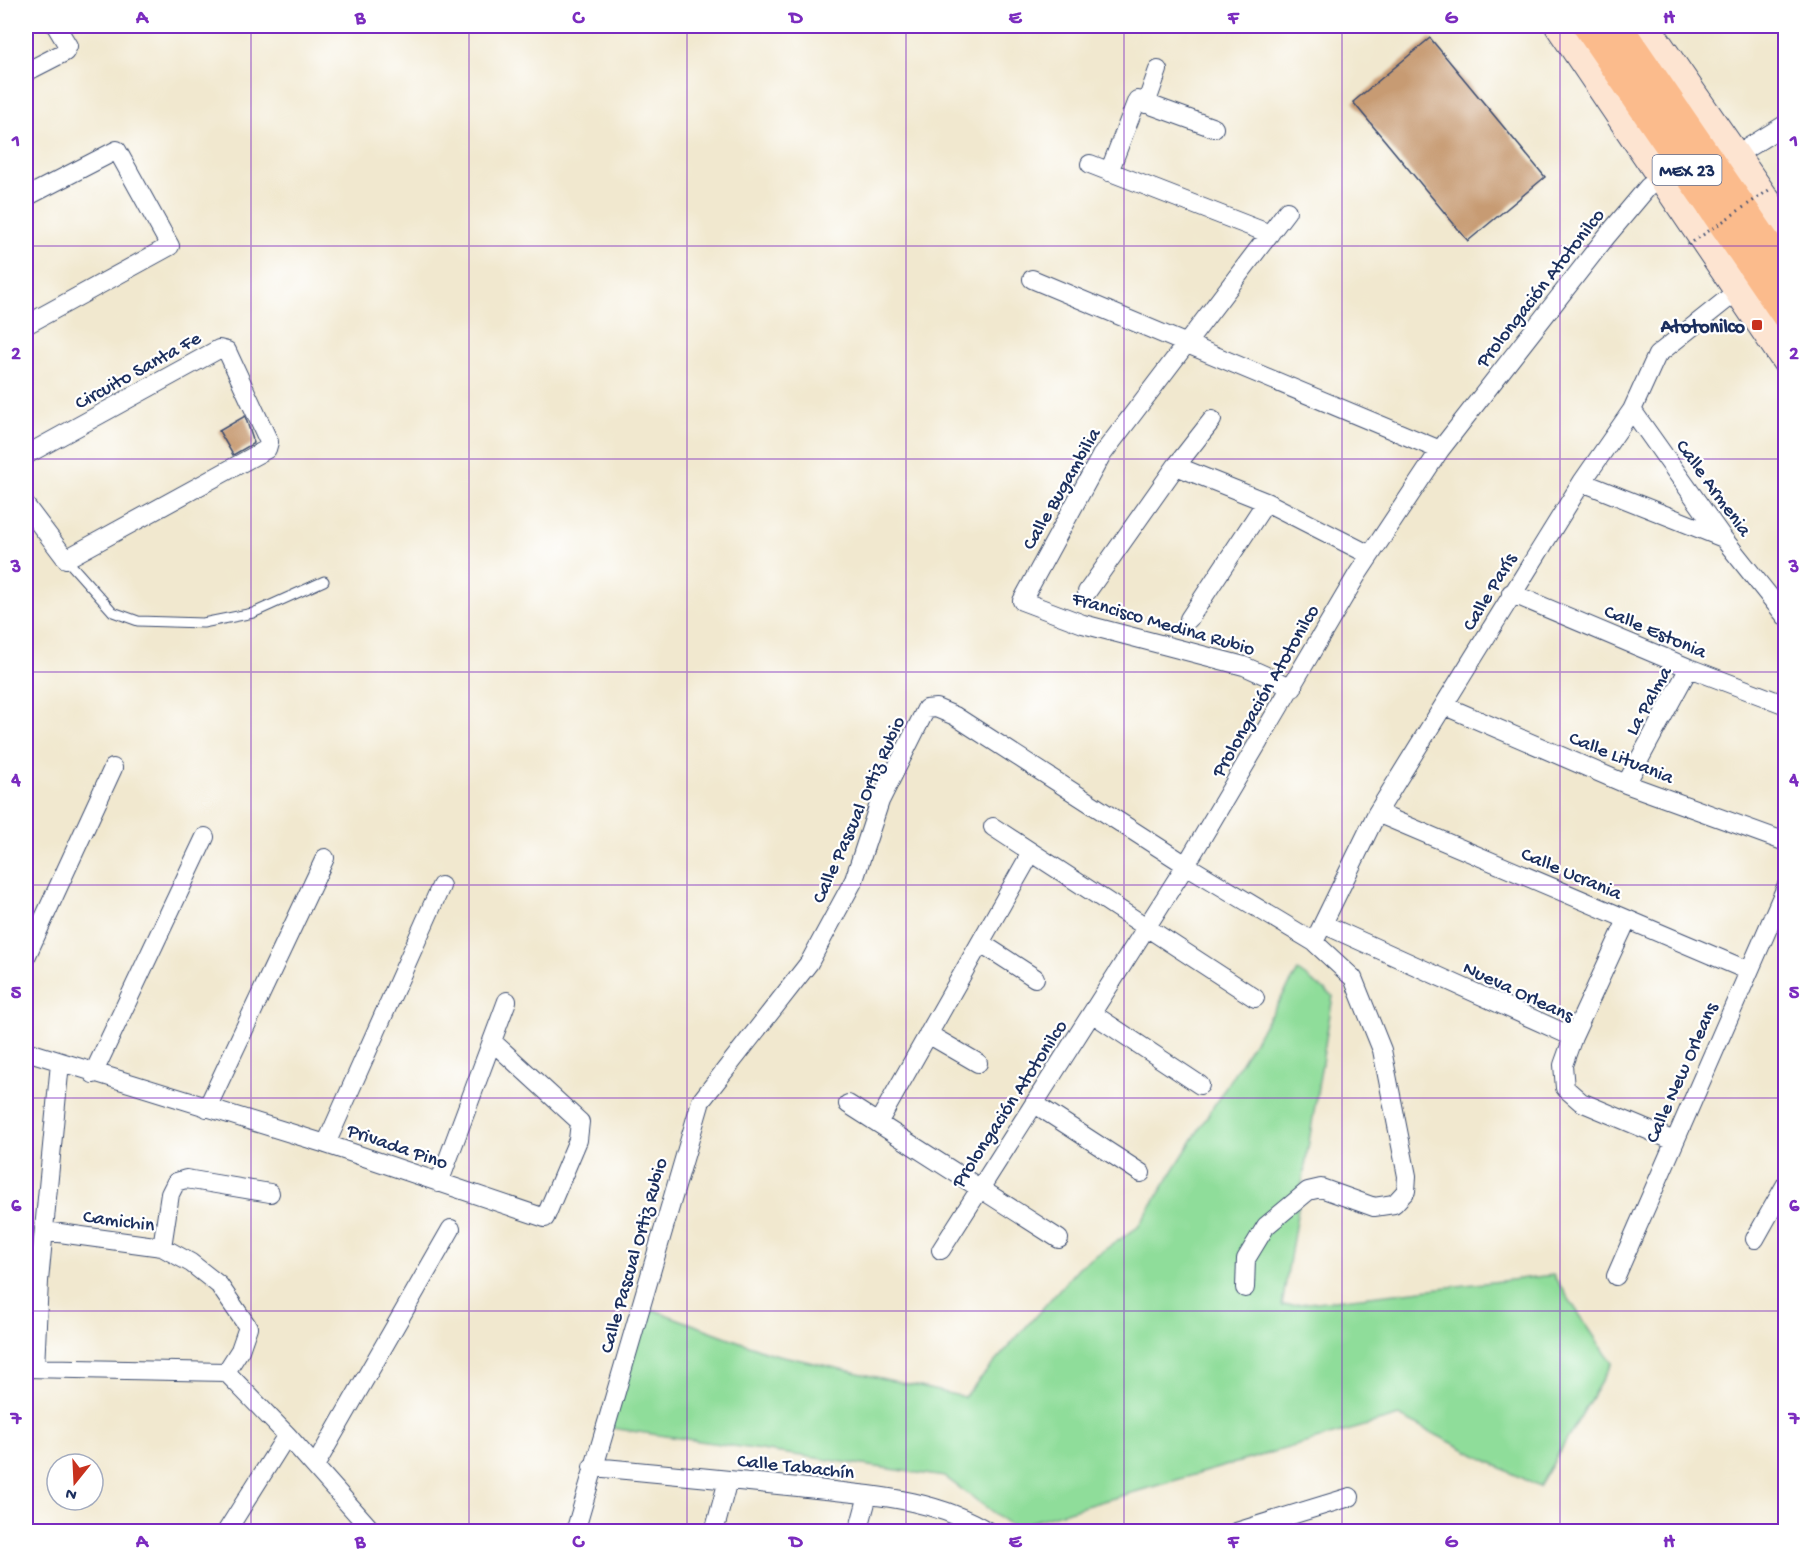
<svg xmlns="http://www.w3.org/2000/svg" width="1811" height="1557" font-family="'Gochi Hand',sans-serif">
	<style>
		.green { fill: #8fdd9a; stroke: #55867c; stroke-width: 1.5 }
		.building { fill: #c79b73 }
		.lines { fill: none; stroke-linecap: round; stroke-linejoin: round }
		.lane-casing { stroke: #3b4b6f; stroke-width: 11 }
		.street-casing { stroke: #3b4b6f; stroke-width: 20 }
		.secondary-casing { stroke: #3b4b6f; stroke-width: 28 }
		.primary-casing { stroke: #3b4b6f; stroke-width: 31 }
		.lane { stroke: #fff; stroke-width: 9 }
		.street { stroke: #fff; stroke-width: 18 }
		.secondary { stroke: #fde4d1; stroke-width: 26 }
		.primary { stroke: #fbbb8c; stroke-width: 28 }
		.path-bridge { stroke: #3b4b6f; stroke-width: 3; stroke-dasharray: 1.5 4.5; stroke-linecap: butt }
		.grid { fill: none; stroke: #7b2cbf; stroke-width: 1.5; stroke-opacity: 0.55 }
		.poi-dot { fill: #c8321e; stroke: #fff; stroke-width: 2 }
		.labels { text-anchor: middle; stroke-width: 4.5; stroke-linejoin: round; paint-order: stroke }
		.shield { fill: #fff; stroke: #5f6d8e; stroke-width: 1.5 }
		.shield-label { font-size: 18px; font-weight: bold; fill: #1b2f5e }
		.street-label { font-size: 20px; fill: #1b2f5e; stroke: #fff }
		.poi-label { font-size: 20px; font-weight: bold; fill: #1b2f5e; stroke: #fff; text-anchor: end }
		.neatline { fill: none; stroke: #7b2cbf; stroke-width: 2 }
		.grid-label { font-size: 20px; text-anchor: middle; font-weight: bold; fill: #7b2cbf }
	</style>
	<rect width="100%" height="100%" fill="#fff"/>
	<filter id="ink" filterUnits="userSpaceOnUse"><feTurbulence type="fractalNoise" baseFrequency=".0167" numOctaves="2"/><feDisplacementMap in="SourceGraphic" scale="12" xChannelSelector="R" yChannelSelector="G"/><feConvolveMatrix kernelMatrix="1 2 1 2 8 2 1 2 1" color-interpolation-filters="sRGB"/></filter>
	<filter id="wash" filterUnits="userSpaceOnUse"><feTurbulence type="fractalNoise" baseFrequency=".008" numOctaves="4" result="noise"/><feDisplacementMap in="SourceGraphic" scale="24" xChannelSelector="R" yChannelSelector="G"/><feGaussianBlur stdDeviation="1.35" result="paint"/><feColorMatrix in="noise" values="0 0 0 0 0 0 0 0 0 0 0 0 0 0 0 0 0 1.4 0 .05"/><feComposite in="paint" operator="in"/></filter>
	<g filter="url(#wash)">
		<rect width="100%" height="100%" fill="#f1e8cf"/>
		<path class="green" d="M1298,971l35,25 -51,310 271,-31 59,88 -73,124 -140,-71 -386,111 -68,-50 -348,-51 49,-119 124,46 194,44 115,-130 59,-40z"/>
		<g id="blocks">
			<path class="building" d="M1430,38l115,139 -77,64 -115,-139z
				M245,416l9,27 -21,12 -14,-24z"/>
		</g>
	</g>
	<g filter="url(#ink)">
		<use href="#blocks" fill-opacity="0" stroke="#3b4b6f" stroke-width="1.5"/>
		<g class="lines">
			<g class="lane-casing">
				<path id="lane" d="M66,559l47,53 25,9 65,2 50,-10 71,-32"/>
			</g>
			<g class="street-casing">
				<path id="street" d="M26,72l39,-20 3,-6 -12,-20
					M1146,104l12,-34
					M1736,155l50,-31
					M1090,164l180,70
					M1109,172l28,-72 77,28
					M26,197l91,-47 53,96 -144,79
					M1287,211l-186,245 -79,145 61,23 161,42 49,22
					M1032,279l408,171
					M1632,410l91,128 63,79
					M26,455l193,-106 8,2 42,91 -2,7 -201,110 -40,-53
					M1176,466l90,36 104,53
					M1582,482l141,56
					M1087,592l89,-126 36,-46
					M1511,593l178,75 97,37
					M1189,619l77,-117
					M1445,706l181,78 160,58
					M1626,784l63,-116
					M1377,813l372,158
					M993,827l262,171
					M1627,920l-54,117 -10,28 2,23 16,14 93,39
					M1323,924l250,113
					M1314,942l63,-129 205,-331 50,-72 25,-55 79,-63
					M981,943l54,35
					M26,957l87,-189
					M1093,1014l107,71
					M928,1034l50,29
					M26,1051l300,93 219,74 33,-78 2,-18 -87,-80
					M93,1074l112,-237
					M848,1104l211,135
					M1035,1104l106,69
					M207,1108l118,-250
					M878,1123l153,-270
					M326,1144l115,-258
					M439,1183l68,-182
					M45,1231l117,16 29,16 28,22 29,42 -8,23 -14,22
					M1755,1239l31,-55
					M162,1247l8,-53 6,-12 10,-3 84,14
					M941,1250l245,-385 171,-290 83,-125 166,-213 42,-50 12,-9
					M1616,1276l170,-389
					M26,1368l200,4 61,63 86,97
					M35,1368l4,-87 21,-218
					M315,1466l136,-237
					M592,1467c69,6 138,13 206,20 66,8 134,9 191,45
					M226,1532l61,-97
					M575,1532l126,-431 108,-138 45,-83 26,-79 46,-92 10,-1 19,8 231,149 128,77 39,36 29,72 25,126 -1,15 -12,13 -20,3 -53,-19 -13,3 -42,35 -20,33 -1,29
					M714,1532l14,-52
					M858,1532l10,-37
					M1236,1532l114,-35"/>
			</g>
			<g class="secondary-casing">
				<path id="secondary" d="M1558,26l228,337
					M1647,26l139,201"/>
			</g>
			<g class="primary-casing">
				<path id="primary" d="M1587,26l199,290
					M1618,26l168,245"/>
			</g>
			<use href="#lane" class="lane"/>
			<use href="#street" class="street"/>
			<use href="#secondary" class="secondary"/>
			<use href="#primary" class="primary"/>
			<path class="path-bridge" d="M1688,245l84,-57"/>
		</g>
	</g>
	<path class="grid" d="M251,26v1506M469,26v1506M687,26v1506M906,26v1506M1124,26v1506M1342,26v1506M1560,26v1506M26,246h1760M26,459h1760M26,672h1760M26,885h1760M26,1098h1760M26,1311h1760"/>
	<rect class="poi-dot" x="1751" y="319" width="12" height="12" rx="3"/>
	<g class="labels">
		<rect class="shield" x="1652.5" y="155" width="69" height="30" rx="4.5"/>
		<g class="shield-label">
			<text x="1687" y="176">MEX 23</text>
		</g>
		<g class="street-label">
			<text transform="translate(1539 287) rotate(-52)" y="7">Prolongación Atotonilco</text>
			<text transform="translate(137 369) rotate(-29)" y="7">Circuito Santa Fe</text>
			<text transform="translate(1715 487) rotate(54)" y="7">Calle Armenia</text>
			<text transform="translate(1060 488) rotate(-60)" y="7">Calle Bugambilia</text>
			<text transform="translate(1488 591) rotate(-59)" y="7">Calle París</text>
			<text transform="translate(1164 622) rotate(16)" y="7">Francisco Medina Rubio</text>
			<text transform="translate(1656 630) rotate(23)" y="7">Calle Estonia</text>
			<text transform="translate(1264 690) rotate(-60)" y="7">Prolongación Atotonilco</text>
			<text transform="translate(1647 700) rotate(-61)" y="7">La Palma</text>
			<text transform="translate(1622 756) rotate(22)" y="7">Calle Lituania</text>
			<text transform="translate(857 809) rotate(-66)" y="7">Calle Pascual Ortiz Rubio</text>
			<text transform="translate(1572 872) rotate(23)" y="7">Calle Ucrania</text>
			<text transform="translate(1519 990) rotate(25)" y="7">Nueva Orleans</text>
			<text transform="translate(1680 1072) rotate(-66)" y="7">Calle New Orleans</text>
			<text transform="translate(1008 1103) rotate(-57)" y="7">Prolongación Atotonilco</text>
			<text transform="translate(398 1145) rotate(19)" y="7">Privada Pino</text>
			<text transform="translate(119 1219) rotate(7)" y="7">Camichin</text>
			<text transform="translate(632 1255) rotate(-74)" y="7">Calle Pascual Ortiz Rubio</text>
			<text transform="translate(796 1465) rotate(6)" y="7">Calle Tabachín</text>
		</g>
		<g class="poi-label">
			<text x="1745" y="332">Atotonilco</text>
		</g>
	</g>
	<rect width="1811" height="1557" fill="none" stroke="#fff" stroke-width="66"/>
	<g transform="translate(75 1482) rotate(198)"><circle r="28" fill="#ffffff" stroke="#a4acbf" stroke-width="1.5"/>
	<path d="M0-4.5L10 22L0 15L-10 22Z" fill="#c8321e"/>
	<text y="-9" font-size="16" font-weight="bold" text-anchor="middle" fill="#1b2f5e">N</text>
	</g>
	<rect x="33" y="33" width="1745" height="1491" class="neatline"/>
	<g class="grid-label">
		<text x="142" y="23">A</text>
		<text x="360" y="23">B</text>
		<text x="578" y="23">C</text>
		<text x="796" y="23">D</text>
		<text x="1015" y="23">E</text>
		<text x="1233" y="23">F</text>
		<text x="1451" y="23">G</text>
		<text x="1669" y="23">H</text>
		<text x="16" y="146">1</text>
		<text x="1794" y="146">1</text>
		<text x="16" y="359">2</text>
		<text x="1794" y="359">2</text>
		<text x="16" y="572">3</text>
		<text x="1794" y="572">3</text>
		<text x="16" y="785">4</text>
		<text x="1794" y="785">4</text>
		<text x="16" y="998">5</text>
		<text x="1794" y="998">5</text>
		<text x="16" y="1211">6</text>
		<text x="1794" y="1211">6</text>
		<text x="16" y="1424">7</text>
		<text x="1794" y="1424">7</text>
		<text x="142" y="1547">A</text>
		<text x="360" y="1547">B</text>
		<text x="578" y="1547">C</text>
		<text x="796" y="1547">D</text>
		<text x="1015" y="1547">E</text>
		<text x="1233" y="1547">F</text>
		<text x="1451" y="1547">G</text>
		<text x="1669" y="1547">H</text>
	</g>
</svg>
